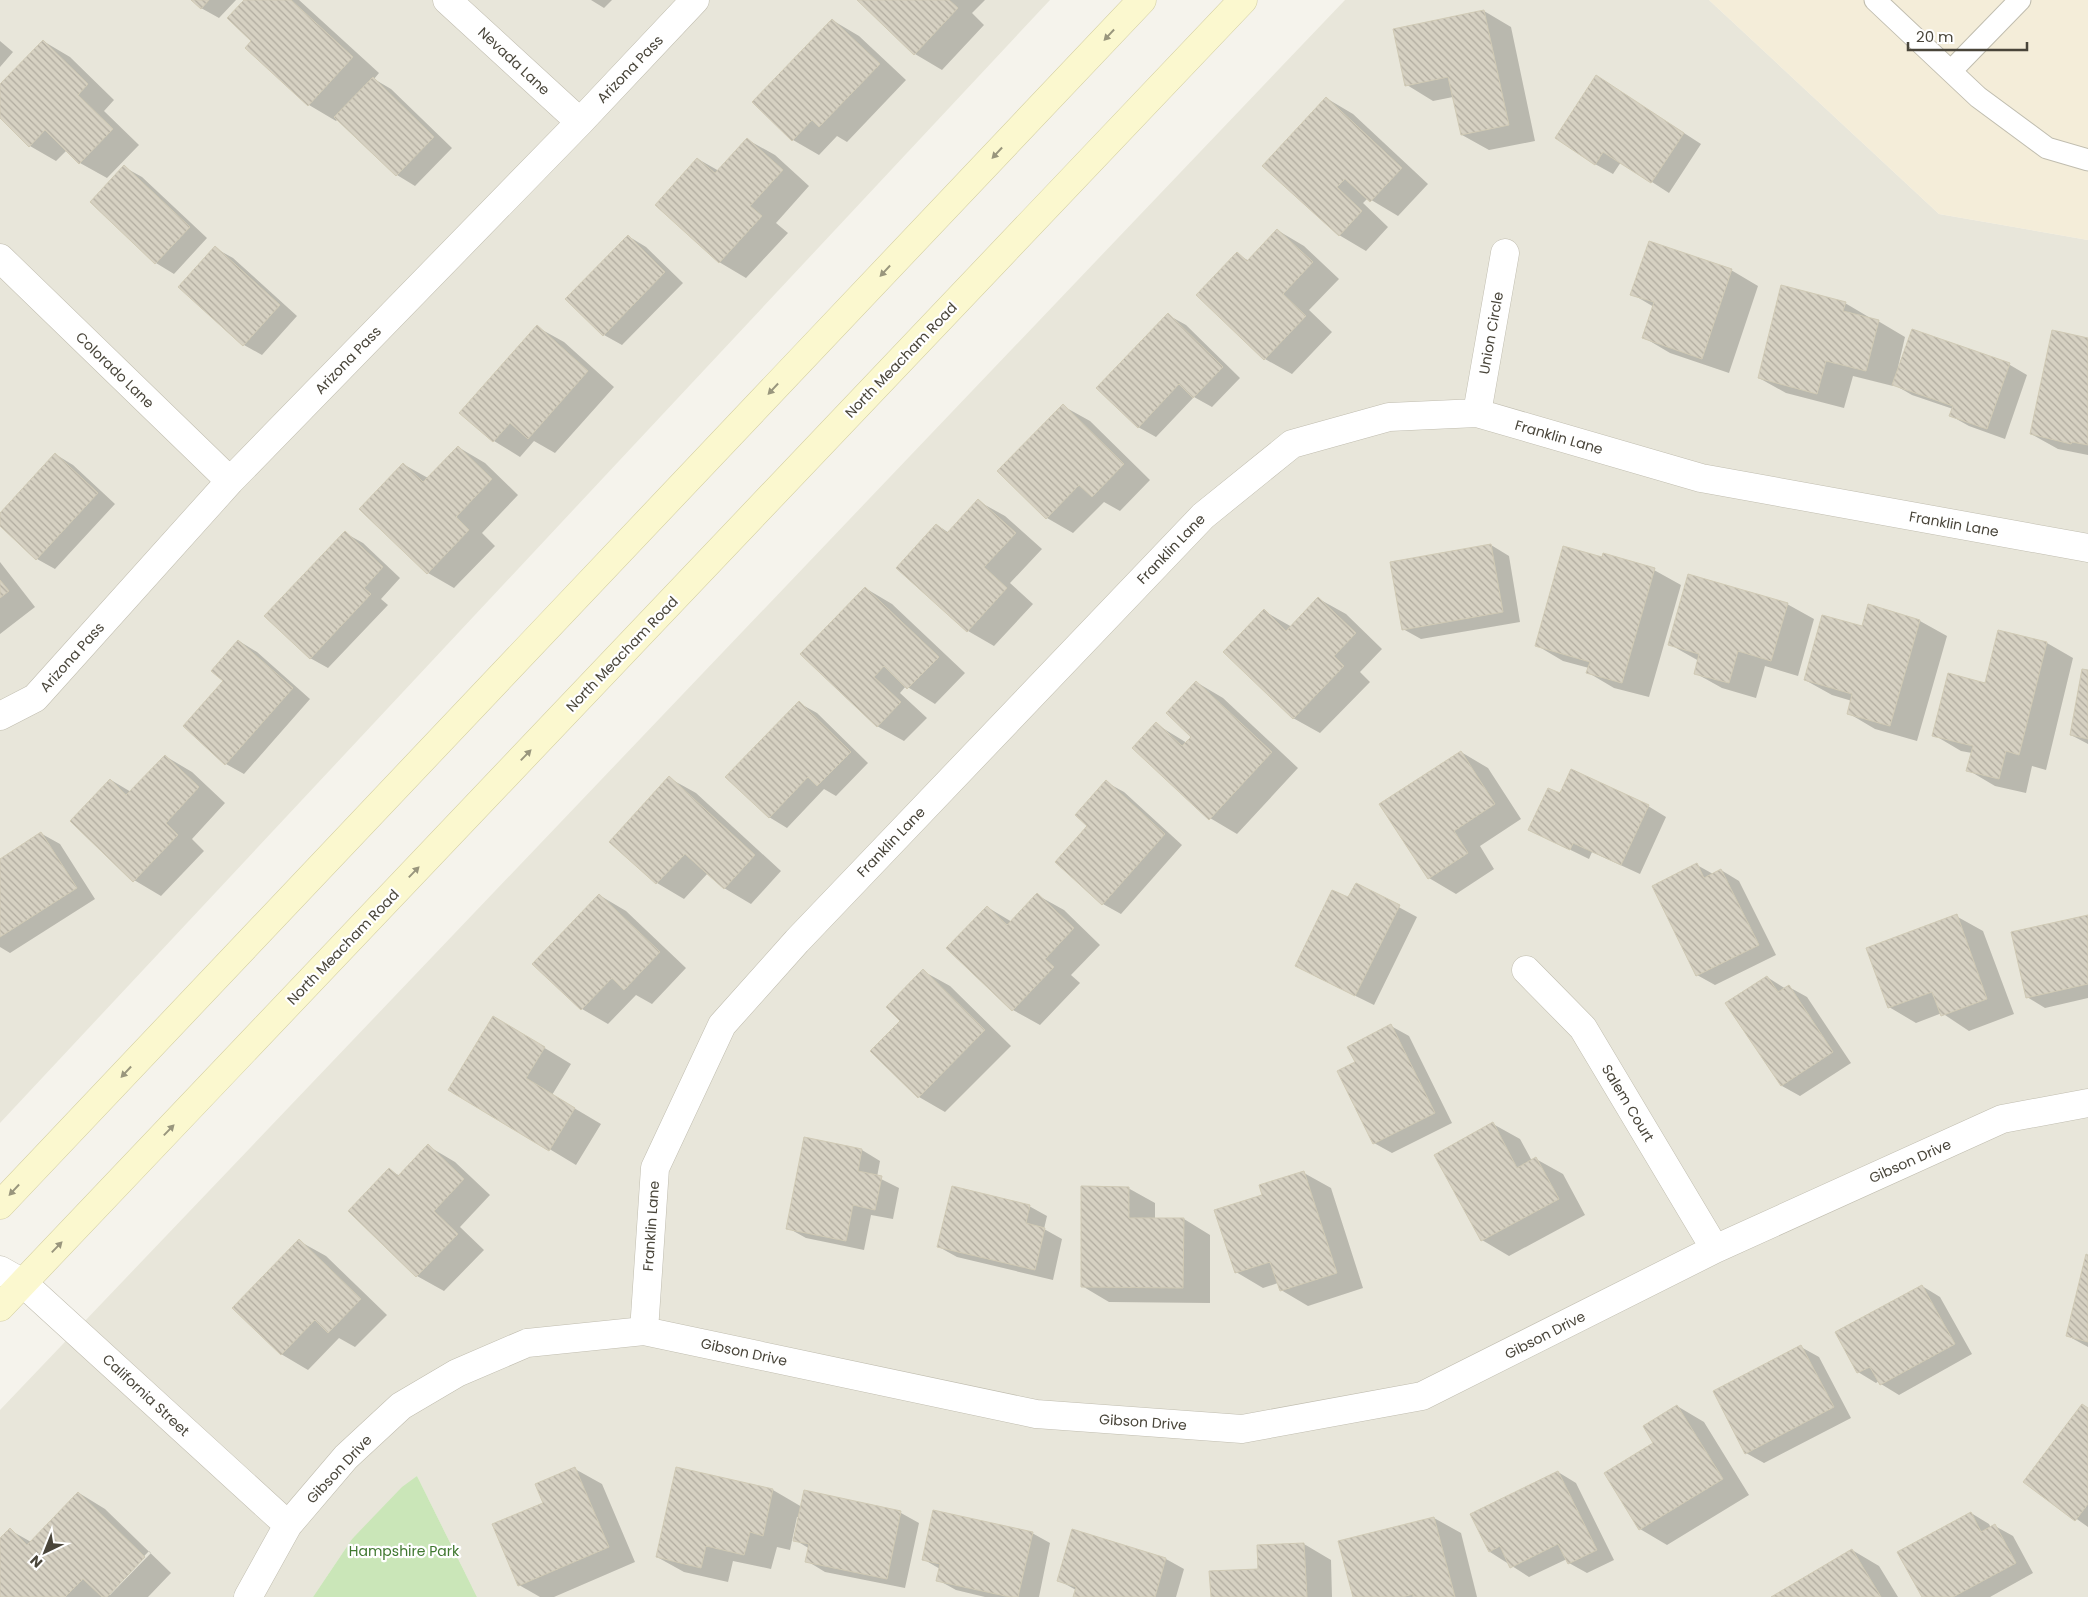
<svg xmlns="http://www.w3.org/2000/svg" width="2088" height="1597" font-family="Poppins,sans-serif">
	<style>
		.residential { fill: #e8e6da }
		.commercial { fill: #f4edd9 }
		.park { fill: #cae6b8 }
		.shadow { fill: #0003; fill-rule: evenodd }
		.building { fill: url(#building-back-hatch); stroke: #d0cab5 }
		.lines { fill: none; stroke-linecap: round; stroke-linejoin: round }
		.service-casing { stroke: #c0bdaf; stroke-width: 23 }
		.minor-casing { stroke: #c0bdaf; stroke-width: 29 }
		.secondary-casing { stroke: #d1cc9e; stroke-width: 29 }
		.service { stroke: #fff; stroke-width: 21 }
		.minor { stroke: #fff; stroke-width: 28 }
		.secondary { stroke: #fbf8cf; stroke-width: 28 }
		.oneway { fill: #99967d }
		.labels { text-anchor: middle; stroke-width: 4.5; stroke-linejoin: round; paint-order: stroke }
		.street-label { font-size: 14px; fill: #49453a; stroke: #fff }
		.park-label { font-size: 14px; fill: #407830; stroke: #fff }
	</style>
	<defs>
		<pattern id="building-back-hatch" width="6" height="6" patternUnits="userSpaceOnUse" patternTransform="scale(1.25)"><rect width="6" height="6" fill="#d6d1c2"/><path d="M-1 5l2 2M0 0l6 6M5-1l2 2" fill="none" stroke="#b0ab9f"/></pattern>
	</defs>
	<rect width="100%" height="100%" fill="#f5f3ec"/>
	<path class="residential" d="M0,0h1050l-1050,1123z
		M1345,0h364l230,214 149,26v1357h-1611l-60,-121 -65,63 -39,58h-313v-187z"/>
	<path class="commercial" d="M1709,0h379v240l-149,-26z"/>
	<path class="park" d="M417,1476l60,121h-164l39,-58 50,-52z"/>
	<path class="shadow" d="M193,0h43l-17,18 -18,-10z
		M245,0h54l80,73 -5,6 17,10 61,59 -37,38 -18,-11 -59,-56 -2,2 -27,-16 -63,-57 7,-8z
		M591,0h21l-8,8z
		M858,0h127l-13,13 12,12 -42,45 -27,-16z
		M1484,11l27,16 24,114 -46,9 -27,-15 -9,-38 -20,4 -26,-16z
		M832,20l27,16 47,44 -59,62 -10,-6 -18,19 -26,-15z
		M0,41l13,11 -13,15z
		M43,41l27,16 44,43 -10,11 35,34 -32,33 -27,-15 -13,-13 -11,11 -26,-15 -30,-29v-31z
		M1596,76l105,68 -32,49 -48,-31 -8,12 -18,-10z
		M1326,98l27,16 75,70 -30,32 -30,-18 -5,5 25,24 -22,24 -27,-16z
		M748,140l27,15 34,31 -33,37 12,10 -42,45 -27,-16 -21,-103 21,12z
		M124,167l18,10 65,61 -33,36 -18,-11z
		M1277,230l27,16 35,33 -30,31 23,22 -40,42 -27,-15 -28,-105 12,7z
		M628,236l18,11 37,36 -61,62 -18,-10z
		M215,248l18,10 64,58 -35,39 -18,-10z
		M1731,270l27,16 -29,87 -59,-20 -27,-16 11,-30 -22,-13z
		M1845,303l27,16 6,2 27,16 -7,30h2l13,-37 97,35 17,10 -22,64 -36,-13 -18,-10 2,-7 -41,-14 -19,-11v2l-40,-10 -9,32 -58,-15 -27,-15z
		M1168,315l18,10 54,53 -28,29 -18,-10 -38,40 -18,-10z
		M537,327l27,15 50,45 -59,66 -21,-12 -14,16 -26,-16z
		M2088,340v115l-30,-6 -27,-15z
		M1063,406l27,15 60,59 -30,31 -16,-9 -31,31 -26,-15z
		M458,447l27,16 33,32 -36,38 13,13 -41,42 -26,-15 -25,-109 25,14z
		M55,454l18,11 42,39 -60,65 -18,-10 -37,-34v-10z
		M978,501l27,15 37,33 -32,34 23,21 -39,42 -26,-15 -31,-106 12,8z
		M345,533l18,10 37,35 -19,21 7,6 -60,63 -18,-10z
		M1491,545l18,11 11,66 -99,17 -18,-10z
		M1603,558l51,12 27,15 -32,112 -35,-9 -27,-16 2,-4 -26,-7 -27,-16z
		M0,562l35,45 -35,27z
		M865,588l27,16 73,69 -30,31 -29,-18 -6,7 27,25 -23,23 -27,-15z
		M1319,599l27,15 36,35 -22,23 10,10 -50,51 -27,-15 -29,-107 28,16z
		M1787,604l27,15 -16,57 -33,-10 -9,32 -34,-10 -27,-15 4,-12 -30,-17z
		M1869,606l51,15 27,15 -30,105 -42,-12 -27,-16 4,-12 -20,-6 -27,-15 58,-53z
		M239,641l18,11 53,47 -66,75 -18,-10z
		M2047,643l26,15 -27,112 -14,-4 -6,27 -31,-7 -27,-16 4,-17 -11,-2 -27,-16 52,-51z
		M2088,671v73l-17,-9z
		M1196,682l27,16 75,70 -61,66 -27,-16 -54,-94 31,19 6,-6z
		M799,703l18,10 51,50 -32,33 -12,-7 -37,39 -18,-11z
		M1461,752l27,16 33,51 -41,27 14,23 -38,25 -27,-16 -48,-73z
		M165,756l27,16 33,31 -33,36 12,12 -43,45 -27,-16 -23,-100 20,12z
		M669,778l27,15 85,78 -30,33 -27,-16 -16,-15 -24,26 -27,-16 -46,-41z
		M1106,782l18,10 58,53 -61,69 -18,-10 -14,-79z
		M1560,795l88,11 18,11 -26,57 -48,-22 -3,7 -59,-29z
		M42,834l18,10 35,55 -85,54 -10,-6v-87z
		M1697,865l16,9 8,-4 18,11 37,74 -61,30 -18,-10z
		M1356,884l61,33 -43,88 -59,-29z
		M599,895l27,16 60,57 -34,36 -16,-9 -28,29 -26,-15z
		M1037,895l27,15 36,35 -29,30 9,8 -40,42 -27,-15 -26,-103 25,15z
		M1956,916l27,15 31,83 -45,17 -27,-18 -26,10 -27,-16z
		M2088,916v82l-43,10 -18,-11z
		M923,971l27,15 61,60 -66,66 -26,-15 -17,-77z
		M1767,977l19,12 3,-2 18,10 44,66 -51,33 -18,-10 -55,-83z
		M1391,1026l18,10 43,87 -60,30 -18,-10 -18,-80z
		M520,1033l51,31 -19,31 49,29 -25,41 -126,-76z
		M1493,1124l27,15 12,22 4,-2 27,15 22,41 -76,41 -27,-16z
		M428,1146l27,16 35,33 -30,32 24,23 -40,41 -27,-15 -68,-65 40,-41 11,6z
		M862,1150l18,11 -3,16 22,11 -6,31 -22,-4 -7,35 -58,-12 -18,-10z
		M1304,1173l27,15 32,100 -55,18 -27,-16 -3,-7 -15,5 -27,-16 28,-76z
		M1128,1188l27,15v16h29l26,16v68l-101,-1 -27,-16z
		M1029,1206l18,10 -3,13 18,10 -9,41 -96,-23 -18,-10z
		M299,1241l27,15 61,59 -32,32 -16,-9 -31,32 -27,-16z
		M2088,1256v91l-20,-11z
		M1922,1286l18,11 32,57 -73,41 -18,-11 -2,-3 -3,2 -18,-11z
		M1801,1347l18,10 32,61 -87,45 -18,-10z
		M1677,1406l27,16 45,73 -82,50 -27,-16 -35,-56 50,-30z
		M2088,1408v119l-63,-45z
		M575,1469l27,15 33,78 -81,35h-14l-21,-12 25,-81z
		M1558,1472l18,11 38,77 -27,13 -18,-10 -2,-4 -38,18 -39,-25 -18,-37z
		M773,1490l29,17 99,6 18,10 -14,65 -80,-16 -18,-11 3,-12 -15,-9 4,-23h-2l-7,33 -13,-3 -6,22 -38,-8 -5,21 -44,-10 -27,-15z
		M79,1493l26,16 66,64 -23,24h-148v-57l10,-10 21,12zM149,1551l2,2 -41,42h-3z
		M1971,1513l18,11 2,4 4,-2 18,10 20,37 -43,24h-67z
		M1434,1518l27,15 16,64h-123z
		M1073,1531l93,28 18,10 -8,28h-102l2,-7 -18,-10z
		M1032,1533l18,10 -11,54h-54l-29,-7 -18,-10 2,-11 -17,-10z
		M1304,1544l27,16 1,37h-120z
		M1852,1550l27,16 19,31h-125z"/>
	<path class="building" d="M191,0h18l-8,9z
		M244,0h47l62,57 -45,49 -63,-58 6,-7 -24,-23z
		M857,0h92l9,8 -44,47z
		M1484,10l25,115 -48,10 -13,-58 -43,9 -12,-57z
		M832,19l48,45 -61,63 -7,-7 -20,21 -40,-39z
		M43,40l45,44 -10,11 35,34 -34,35 -34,-34 -16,17 -29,-29v-34z
		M1596,75l88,58 -33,50 -48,-31 -8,13 -40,-27z
		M373,77l61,60 -38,39 -62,-59z
		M1326,97l76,71 -32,34 -25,-23 -8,8 25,24 -23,25 -77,-70z
		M747,138l36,32 -33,36 12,10 -43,47 -64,-58 42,-47 18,15z
		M124,165l66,62 -35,37 -65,-62z
		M1277,229l36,33 -30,32 23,22 -42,44 -68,-65 41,-43 10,9z
		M628,235l37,37 -62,64 -38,-37z
		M1649,241l83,28 -30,90 -60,-21 12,-36 -24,-7z
		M215,246l65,59 -37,41 -65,-59z
		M1781,285l65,17 -3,9 36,9 -13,51 -40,-10 -9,33 -59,-16z
		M1168,313l55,54 -30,31 -14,-14 -41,44 -42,-40z
		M537,325l51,46 -60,68 -18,-16 -17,19 -34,-29z
		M1912,329l98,34 -23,66 -38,-13 4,-10 -61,-21z
		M2052,330l36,8v107l-16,-3 -1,2 -41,-10z
		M1063,404l61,60 -32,33 -13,-12 -33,34 -49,-48z
		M458,446l34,33 -36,38 13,13 -42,44 -68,-65 44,-46 20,19z
		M55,453l43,40 -62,67 -36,-34v-13z
		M978,499l38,34 -32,34 23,21 -40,44 -71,-64 40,-44 11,9z
		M345,531l38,36 -19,21 7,6 -61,65 -46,-43z
		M1491,544l12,68 -101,18 -12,-68z
		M1563,546l39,11 1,-4 52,15 -33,115 -36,-10 4,-11 -55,-16z
		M1688,574l100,29 -17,58 -33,-10 -9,32 -35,-9 5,-20 -31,-9z
		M0,580l9,11 -9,7z
		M865,587l74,70 -32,32 -23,-23 -10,11 27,25 -24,25 -77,-73z
		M1318,597l38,36 -22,23 10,10 -51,53 -70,-67 41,-43 22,22z
		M1868,604l52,16 -30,106 -43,-12 5,-20 -48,-14 18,-65 40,11z
		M1998,630l49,12 -28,113 -13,-4 -7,28 -33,-8 7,-25 -41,-10 16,-63 37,10z
		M238,640l55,48 -68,77 -42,-39 40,-45 -12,-10z
		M2082,669l6,1v69l-18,-4z
		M1196,681l76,71 -63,68 -77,-72 24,-26 26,24 9,-9 -25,-24z
		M799,701l52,51 -34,34 -9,-9 -39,41 -44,-41z
		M1461,751l34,53 -41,27 14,22 -40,26 -49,-75z
		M165,755l34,32 -33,36 12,12 -45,47 -63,-61 40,-42 16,16z
		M1571,769l78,36 -28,60 -48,-22 -3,7 -42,-20 20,-42 12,5z
		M669,776l86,79 -31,34 -39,-35 -29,30 -47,-42z
		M1106,780l59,54 -63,71 -47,-43 32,-36 -12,-11z
		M41,832l36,56 -77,49v-78z
		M1697,863l7,15 17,-9 38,76 -63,31 -44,-90z
		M1356,883l44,22 -45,91 -60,-30 37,-76 16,7z
		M1037,893l37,35 -29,31 9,8 -42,44 -66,-63 41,-42 20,19z
		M599,894l61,58 -36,38 -12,-12 -31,32 -49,-46z
		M1957,914l30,85 -46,17 -9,-24 -44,16 -22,-60z
		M2088,915v69l-62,14 -15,-66z
		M923,969l62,61 -67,68 -48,-47 30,-30 -14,-14z
		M1767,976l11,16 11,-7 44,67 -52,34 -56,-83z
		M493,1016l52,31 -19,31 49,30 -26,43 -101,-61z
		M1391,1024l44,89 -62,31 -36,-73 18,-9 -8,-15z
		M1493,1122l24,46 19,-11 23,42 -78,42 -47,-86z
		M804,1137l58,12 -4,22 24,5 -7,34 -22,-5 -7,36 -60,-12z
		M428,1144l36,35 -30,32 24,23 -42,43 -68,-66 41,-43 9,8z
		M1304,1171l33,102 -57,18 -10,-29 -35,11 -21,-63 48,-15 -3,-10z
		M952,1186l78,19 -4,18 19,5 -10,42 -98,-23z
		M1081,1186l48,1v31h55l-1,70 -102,-1z
		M299,1239l62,60 -33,34 -13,-13 -34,35 -49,-47z
		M2086,1254l2,1v87l-22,-6z
		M1922,1285l33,59 -75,41 -10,-18 -13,6 -22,-41z
		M1801,1345l33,62 -89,47 -32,-63z
		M2082,1404l6,4v96l-13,17 -52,-39z
		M1677,1405l46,74 -84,51 -35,-57 49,-30 -10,-17z
		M575,1467l34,80 -91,39 -26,-62 51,-21 -8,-19z
		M676,1467l97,22 -10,47 -13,-4 -6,23 -38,-9 -5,22 -45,-11z
		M1558,1471l39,79 -29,14 -10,-20 -48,24 -10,-22 -11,6 -19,-38z
		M804,1490l97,21 -14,68 -82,-17 4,-18 -16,-3z
		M78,1492l67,65 -38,40h-5l-19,-18 -18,18h-65v-59l10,-10 17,17z
		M933,1510l100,22 -15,65h-8l-74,-16 4,-17 -18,-4z
		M1971,1512l10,20 14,-8 21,39 -63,34h-31l-25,-45z
		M1434,1517l21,80h-42v-3l-10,3h-50l-15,-56z
		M1072,1529l94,29 -11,39h-82l3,-10 -19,-6z
		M1304,1543l3,54h-96l-2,-26 49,-2 -1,-24z
		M1852,1549l29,48h-110z"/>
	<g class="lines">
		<g class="service-casing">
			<path id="service" d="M1875,0l103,97 69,51 41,12
				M1951,71l69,-71"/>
		</g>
		<g class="minor-casing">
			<path id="minor" d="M447,0l133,122
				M0,258l230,223
				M1477,413l28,-160
				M0,716l35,-18 195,-217 350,-359 115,-122
				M1526,970l57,58 132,221
				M0,1270l23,13 265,242
				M644,1331l11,-163 67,-143 75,-84 406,-425 89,-72 97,-27 88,-4 224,65 387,70
				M248,1597l40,-72 58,-68 55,-51 56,-33 70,-30 117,-12 392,83 206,15 180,-33 293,-147 287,-130 86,-16"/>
		</g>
		<g class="secondary-casing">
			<path id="secondary" d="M0,1205l1142,-1205
				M0,1307l1243,-1307"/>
		</g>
		<use href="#service" class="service"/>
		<use href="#minor" class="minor"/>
		<use href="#secondary" class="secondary"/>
	</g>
	<defs><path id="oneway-solid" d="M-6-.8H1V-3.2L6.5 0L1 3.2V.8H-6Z" transform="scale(1.25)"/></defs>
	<g class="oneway">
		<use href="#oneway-solid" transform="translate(1109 35) rotate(133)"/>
		<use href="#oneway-solid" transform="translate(997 153) rotate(133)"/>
		<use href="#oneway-solid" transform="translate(885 271) rotate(133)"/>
		<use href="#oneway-solid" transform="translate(773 389) rotate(133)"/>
		<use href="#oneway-solid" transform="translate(526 755) rotate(-46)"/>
		<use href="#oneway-solid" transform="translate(414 872) rotate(-46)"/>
		<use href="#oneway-solid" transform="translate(126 1072) rotate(133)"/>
		<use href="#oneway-solid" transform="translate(169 1130) rotate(-46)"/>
		<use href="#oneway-solid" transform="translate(14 1190) rotate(133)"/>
		<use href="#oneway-solid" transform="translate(57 1247) rotate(-46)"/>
	</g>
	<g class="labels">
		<g class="street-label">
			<text transform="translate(514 61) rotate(43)" y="5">Nevada Lane</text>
			<text transform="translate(630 69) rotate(-46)" y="5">Arizona Pass</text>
			<text transform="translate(1491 333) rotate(-80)" y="5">Union Circle</text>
			<text transform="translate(348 360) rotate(-46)" y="5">Arizona Pass</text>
			<text transform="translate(901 360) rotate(-46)" y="5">North Meacham Road</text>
			<text transform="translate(115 370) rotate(44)" y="5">Colorado Lane</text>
			<text transform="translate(1559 437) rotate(16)" y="5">Franklin Lane</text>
			<text transform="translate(1954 524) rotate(10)" y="5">Franklin Lane</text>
			<text transform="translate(1171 549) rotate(-46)" y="5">Franklin Lane</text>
			<text transform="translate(622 654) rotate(-46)" y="5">North Meacham Road</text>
			<text transform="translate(72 657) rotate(-48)" y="5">Arizona Pass</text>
			<text transform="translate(891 842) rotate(-46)" y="5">Franklin Lane</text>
			<text transform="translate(343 947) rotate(-46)" y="5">North Meacham Road</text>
			<text transform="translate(1628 1103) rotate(59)" y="5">Salem Court</text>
			<text transform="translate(1910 1161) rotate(-24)" y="5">Gibson Drive</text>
			<text transform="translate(651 1226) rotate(-86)" y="5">Franklin Lane</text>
			<text transform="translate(1545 1335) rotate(-27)" y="5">Gibson Drive</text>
			<text transform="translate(744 1352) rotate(12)" y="5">Gibson Drive</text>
			<text transform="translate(146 1395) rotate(43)" y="5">California Street</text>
			<text transform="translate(1143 1422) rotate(4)" y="5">Gibson Drive</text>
			<text transform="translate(339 1469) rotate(-47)" y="5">Gibson Drive</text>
		</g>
		<g class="park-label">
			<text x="404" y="1556">Hampshire Park</text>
		</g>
	</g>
	<g transform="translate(45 1552) rotate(223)" stroke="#ffffff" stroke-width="4" paint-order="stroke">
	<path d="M0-4L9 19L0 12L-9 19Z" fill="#49453a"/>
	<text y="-8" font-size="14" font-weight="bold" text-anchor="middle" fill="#49453a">N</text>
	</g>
	<path d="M1908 42v8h119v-8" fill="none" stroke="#49453a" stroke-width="2.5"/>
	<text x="1916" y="42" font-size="15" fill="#49453a" stroke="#ffffff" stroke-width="4" paint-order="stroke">20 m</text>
</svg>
